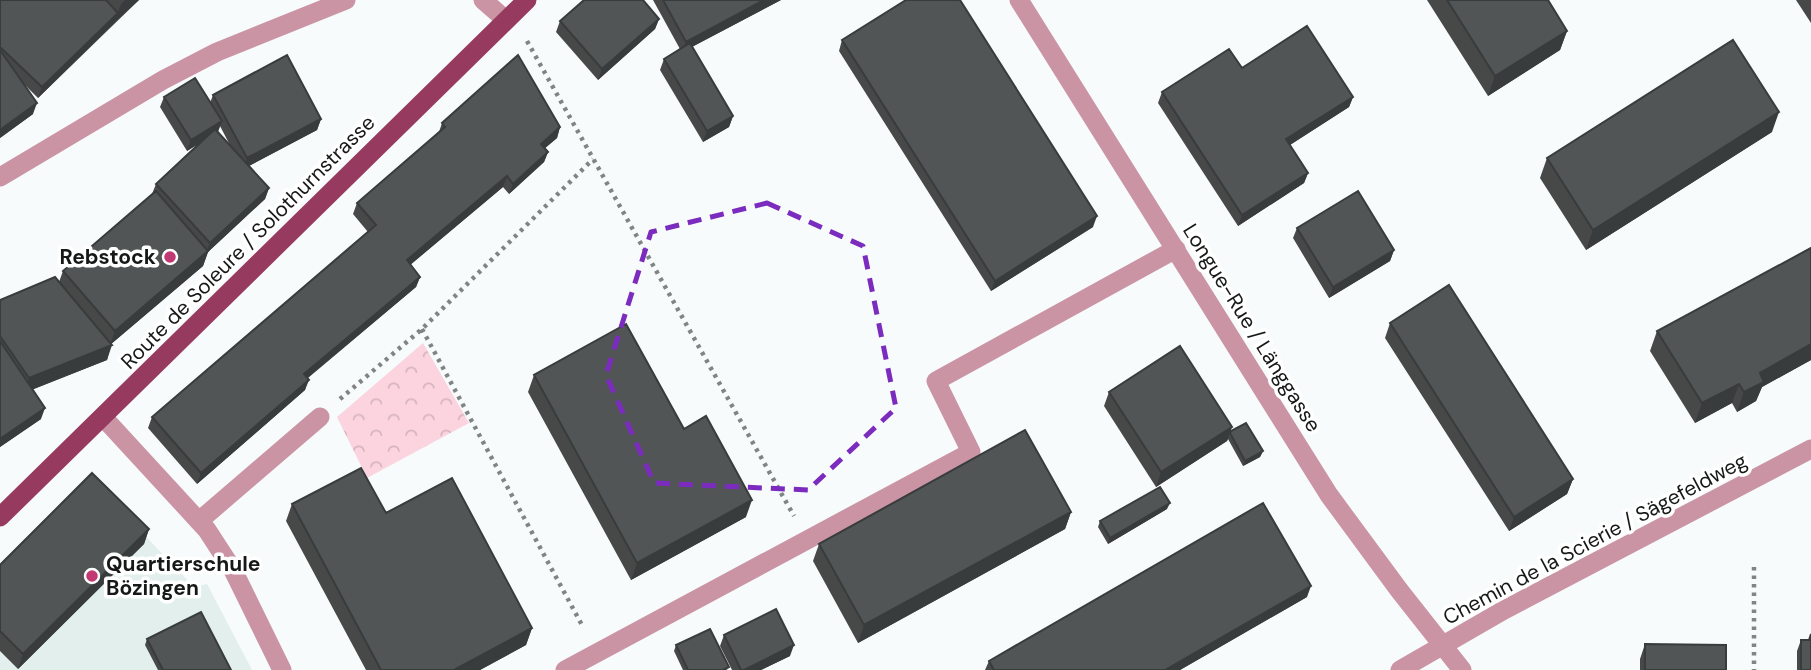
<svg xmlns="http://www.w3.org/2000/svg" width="1811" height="670" font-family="'DM Sans',sans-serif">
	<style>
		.built { fill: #e2efed }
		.park { fill: url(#park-crowns) }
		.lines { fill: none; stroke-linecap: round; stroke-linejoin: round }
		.path { stroke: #818484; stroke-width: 4.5; stroke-dasharray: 3.5 5; stroke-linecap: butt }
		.service { stroke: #ca94a5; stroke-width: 19 }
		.minor { stroke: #ca94a5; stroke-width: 19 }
		.tertiary { stroke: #ca94a5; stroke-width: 19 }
		.primary { stroke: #973a5f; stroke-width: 19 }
		.wall { fill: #474949; fill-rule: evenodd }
		.shaded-wall { fill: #393c3c }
		.building { fill: #525555; stroke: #393c3c; stroke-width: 2 }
		.marked { fill: none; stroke: #7b2cbf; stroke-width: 5; stroke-dasharray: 14 9; stroke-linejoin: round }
		.poi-dot { fill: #c13873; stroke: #fff; stroke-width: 2.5 }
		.labels { text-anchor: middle; stroke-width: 7; stroke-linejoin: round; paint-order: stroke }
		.street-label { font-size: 21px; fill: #161717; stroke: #fff }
		.poi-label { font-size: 21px; font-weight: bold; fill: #161717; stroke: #fff; text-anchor: end }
	</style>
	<defs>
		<pattern id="park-crowns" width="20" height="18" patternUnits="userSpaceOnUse" patternTransform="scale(1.75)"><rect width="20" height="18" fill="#fbd4df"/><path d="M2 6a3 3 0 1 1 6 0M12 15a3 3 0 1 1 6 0" fill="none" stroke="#d6b5bf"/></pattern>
	</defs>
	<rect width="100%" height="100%" fill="#f7fbfb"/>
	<path class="built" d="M91,479l103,108 13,-3 45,86h-252v-102z"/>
	<path class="park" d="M423,343l46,80 -102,55 -30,-61z"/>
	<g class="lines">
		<path class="path" d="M527,41l267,475
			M422,329l161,298
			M340,399l82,-70 171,-170
			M1754,567v103"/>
		<path class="service" d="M199,521l121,-104
			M565,670l406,-218 -35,-71 240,-132"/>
		<path class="minor" d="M483,0l23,20
			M0,177l163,-97 54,-28 129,-52
			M103,417l104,113 26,40 49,100
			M1400,670l104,-60 307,-161"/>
		<path class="tertiary" d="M1019,0l310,495 70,95 63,80"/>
		<path class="primary" d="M0,517l527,-517"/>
	</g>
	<path class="wall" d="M0,0h139l-101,98 -13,-13 8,29 -33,24z
		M653,0h128l-89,47 41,69 -4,11 -26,15 -43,-72 4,-11 16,-10z
		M1427,0h121l19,31 -7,19 -72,46z
		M1796,0h15v23z
		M659,19l-4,10 -57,51 -42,-48 4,-11z
		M842,40l251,187 -102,64 -152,-240z
		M1242,68l111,29 -4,10 -59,38 18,28 -4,10 -66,43 -80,-123 4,-11z
		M213,95l108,24 -4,11 -68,36 20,22 -4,11 -57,53 -5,14 -92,78 -4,16 -74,29 8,30 -41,28v-147l59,-18 4,-11 89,-77 4,-10 42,-40 -11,7 -27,-44 4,-10 46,6zM220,126l12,23 -15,-17z
		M442,123l118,4 -3,11 -12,10 3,4 -4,10 -35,32 -6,-7 -93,78 10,12 -4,10 -108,91 -3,12 -108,94 -49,-56 4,-11 216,-185 -15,-18 4,-11 82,-71z
		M1772,132l-186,118 -46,-72 7,-20z
		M1297,228l97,22 -4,11 -61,37 -36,-60z
		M1811,248v112l-49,27 -6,14 -19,11 -5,-9 -37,20 -45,-72 7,-20z
		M1390,323l183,156 -6,15 -58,37 -124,-193z
		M534,375l150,54 62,88 -115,63 -103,-188z
		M1109,392l122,39 32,20 -3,6 -17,9 -15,-27 -1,2 -71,46 -52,-81z
		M292,504l94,9 146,115 -6,17 -46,25h-114l-80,-149z
		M1167,509l-59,35 -10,-17 2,-6z
		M1071,512l-6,17 -207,114 -45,-82 6,-17z
		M149,529l-5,15 -126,125 -18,-18v-86z
		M1307,597l-127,73h-195l4,-9z
		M724,635l66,21 -29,14h-29l-12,-24z
		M147,639l84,31h-73l-13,-25z
		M1801,640h8l2,30h-14v-19z
		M1645,644l81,26h-86v-11z
		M676,645l52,25h-45l-9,-19z"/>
	<path class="shaded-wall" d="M125,0h14l-25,23 7,-19z
		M764,0h17l-99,52 4,-10z
		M118,13l-4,10 -76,75 4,-11z
		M659,19l-4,10 -57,51 4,-11z
		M1567,31l-7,19 -72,46 7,-20z
		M1353,97l-4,10 -67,43 4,-11z
		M37,103l-4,11 -33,24v-8z
		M1779,112l-7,20 -186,118 7,-20z
		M733,116l-4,11 -26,15 4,-11z
		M321,119l-4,11 -74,39 4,-11z
		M222,121l-4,11 -31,19 4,-11z
		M560,127l-3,11 -20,17 4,-11z
		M548,152l-4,10 -35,32 4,-10z
		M1308,173l-4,10 -66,43 4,-11z
		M507,176l-4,11 -100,84 4,-11z
		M269,188l-4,11 -57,53 -5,14 -93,79 5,-14 91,-78 4,-10z
		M1097,216l-4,11 -102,64 4,-10z
		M1394,250l-4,11 -61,37 4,-11z
		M420,277l-4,10 -116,97 4,-10z
		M1811,344v16l-49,27 -6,14 -19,11 7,-20 16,-19z
		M112,345l-5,15 -83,33 5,-15z
		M309,380l-4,10 -108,94 4,-11z
		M1739,384l-7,19 -37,20 7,-20z
		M45,408l-4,11 -41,28v-8z
		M1232,427l-5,14 -71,46 5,-15z
		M1263,451l-3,6 -17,9 2,-5z
		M1573,479l-6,15 -58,37 5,-14z
		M752,500l-6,17 -115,63 6,-17z
		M1170,503l-3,6 -59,35 2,-6z
		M1071,512l-6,17 -207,114 6,-18z
		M149,529l-5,15 -126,125 5,-15z
		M1311,586l-4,11 -127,73h-15z
		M532,628l-6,17 -46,25h-26z
		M794,645l-4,11 -29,14h-17z"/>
	<path class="building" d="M0,0h106l12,13 -76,74 -42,-40z
		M584,0h59l16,19 -57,50 -42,-48z
		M663,0h101l-78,42z
		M906,0h54l137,216 -102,65 -153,-241z
		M1447,0h101l19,31 -72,45z
		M1307,26l46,71 -67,42 22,34 -66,42 -80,-123 67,-43 13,19z
		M1733,40l46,72 -186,118 -46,-72z
		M690,43l43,73 -26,15 -43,-72z
		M0,50l37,53 -37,27z
		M287,55l34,64 -74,39 -34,-63z
		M518,55l42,72 -19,17 7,8 -35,32 -6,-8 -100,84 13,17 -116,97 5,6 -108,93 -49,-56 224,-192 -19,-22 88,-76 -3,-4z
		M195,78l27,43 -31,19 -27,-43z
		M215,129l54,59 -59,55 -54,-59z
		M156,191l52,60 -93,80 -52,-60z
		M1358,191l36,59 -61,37 -36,-59z
		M1811,248v96l-51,29 4,9 -20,10 -5,-8 -37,19 -45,-72z
		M55,277l57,68 -83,33 -29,-42v-36z
		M1449,285l124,194 -59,38 -124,-194z
		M626,324l58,105 22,-13 46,84 -115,63 -103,-188z
		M0,341l45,67 -45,31z
		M1180,346l52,81 -71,45 -52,-80z
		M1246,423l17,28 -18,10 -15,-28 1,-2z
		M1025,430l46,82 -207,113 -45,-81z
		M361,468l25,45 66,-35 80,150 -78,42h-73l-89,-166z
		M92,473l57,56 -126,125 -23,-23v-66z
		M1160,487l10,16 -60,35 -10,-17z
		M1263,503l48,83 -146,84h-171l-5,-9z
		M776,609l18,36 -50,25h-3l-17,-35z
		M201,612l30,58h-68l-16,-31z
		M710,629l19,38 -6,3h-35l-12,-25z
		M1811,634v36h-10v-30h8z
		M1645,644l81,1v25h-81z"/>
	<path class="marked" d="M767,203l96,43 33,162 -88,82 -154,-7 -48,-108 45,-143z"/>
	<g class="poi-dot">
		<circle cx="170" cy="257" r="7"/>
		<circle cx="92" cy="576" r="7"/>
	</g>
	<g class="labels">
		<g class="street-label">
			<text transform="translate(248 242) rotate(-45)" y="7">Route de Soleure / Solothurnstrasse</text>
			<text transform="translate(1252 328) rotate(58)" y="7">Longue-Rue / Länggasse</text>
			<text transform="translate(1595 539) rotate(-28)" y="7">Chemin de la Scierie / Sägefeldweg</text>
		</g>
		<g class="poi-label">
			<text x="156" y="264">Rebstock</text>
			<text x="106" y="571" text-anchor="start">Quartierschule<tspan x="106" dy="24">Bözingen</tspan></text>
		</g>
	</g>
</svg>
